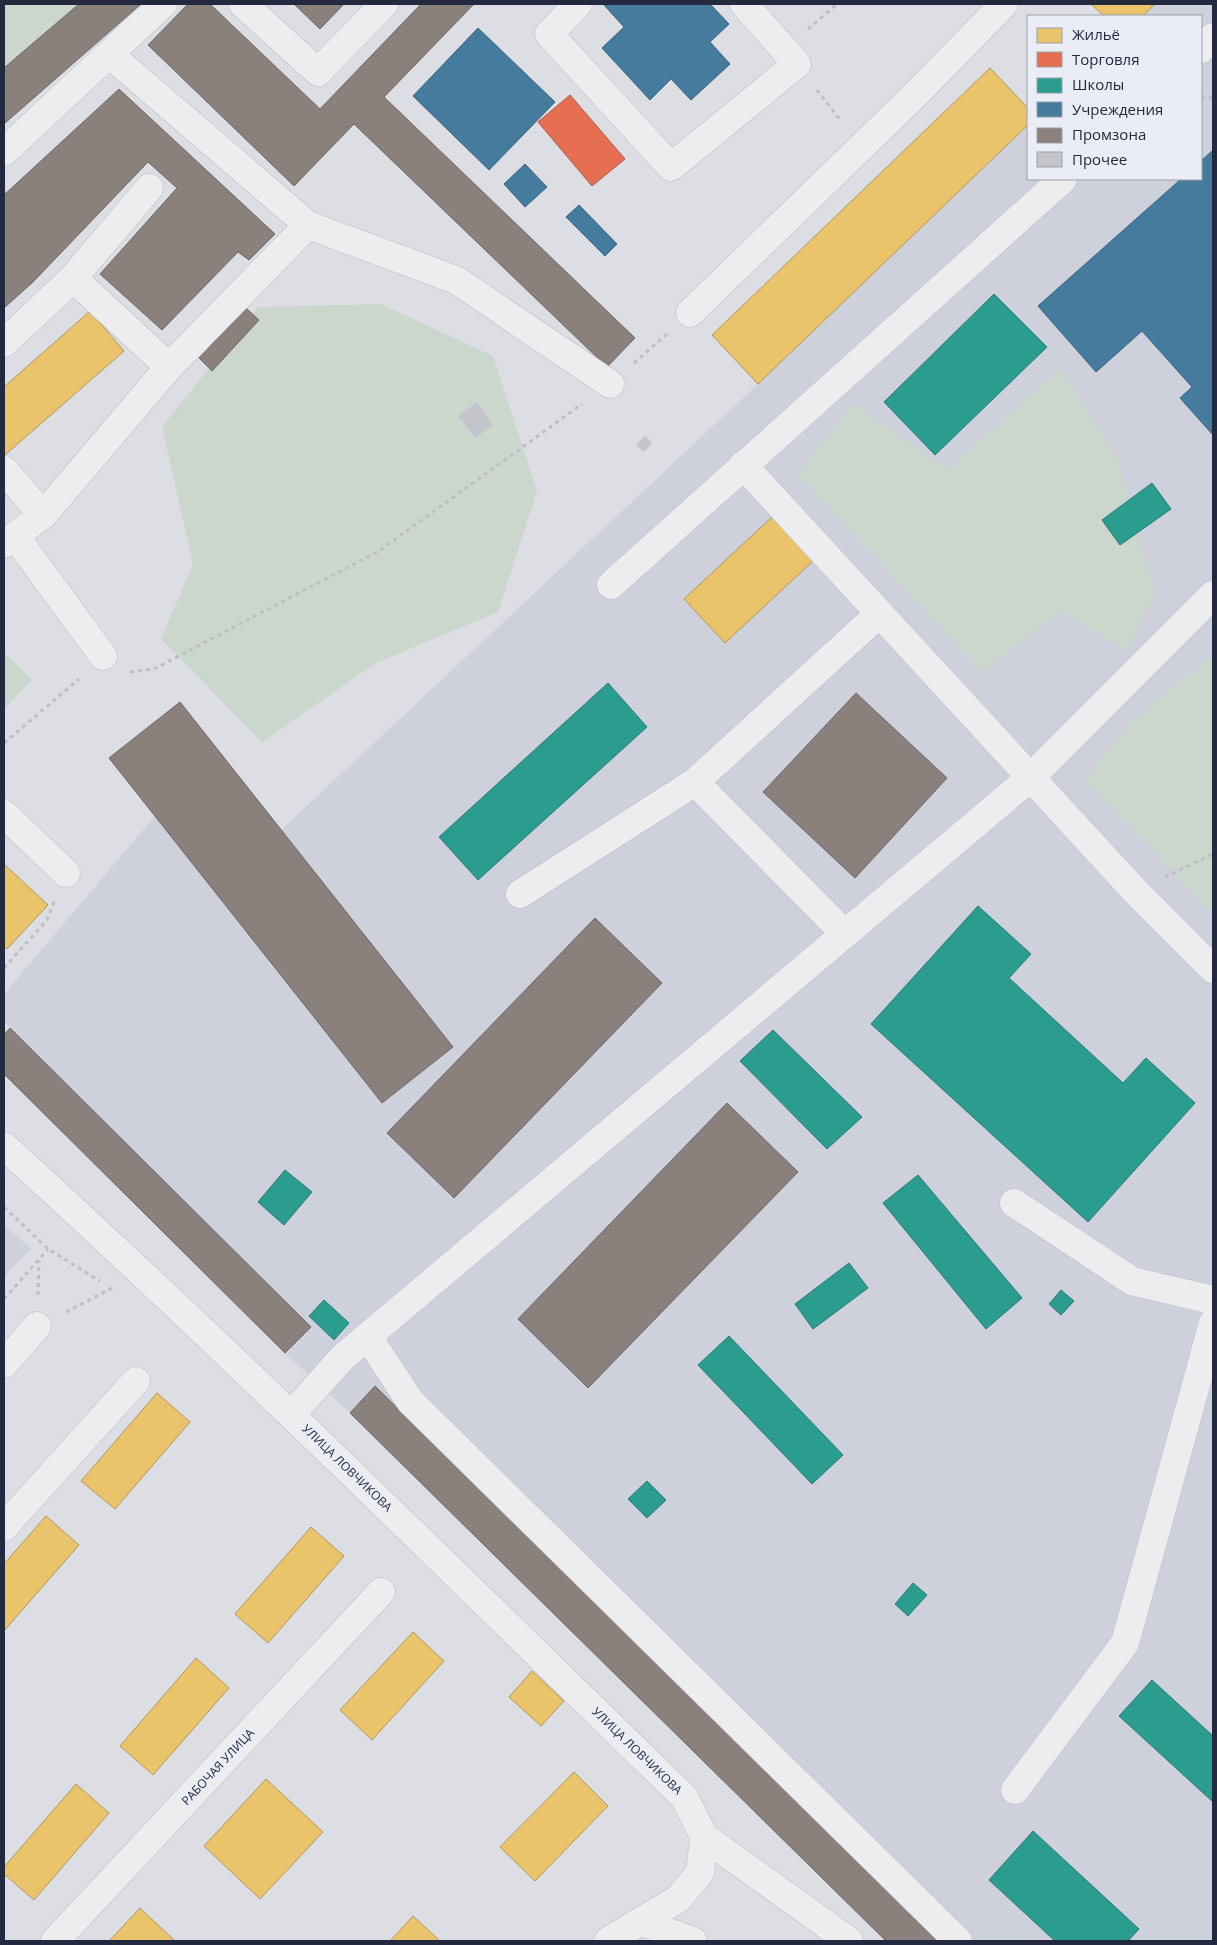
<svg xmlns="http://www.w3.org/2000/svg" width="1217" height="1945" font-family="'Open Sans',sans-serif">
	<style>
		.built { fill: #ced1db }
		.green { fill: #cbd7cd }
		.homes { fill: #e9c46a; stroke: #ae965d }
		.shops { fill: #e76f51; stroke: #ac5a4b }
		.schools { fill: #2a9d8f; stroke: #287a77 }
		.public { fill: #457b9d; stroke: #3b6280 }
		.industry { fill: #8a817c; stroke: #6b6769 }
		.building { fill: #c3c5cb }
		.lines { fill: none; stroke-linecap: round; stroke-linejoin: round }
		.minor-casing { stroke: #bbbcc2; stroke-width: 29 }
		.path { stroke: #bebfc5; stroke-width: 3; stroke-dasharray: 4 4; stroke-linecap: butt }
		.minor { stroke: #ededf0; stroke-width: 28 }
		.labels { text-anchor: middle; stroke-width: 5; stroke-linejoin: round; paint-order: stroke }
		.street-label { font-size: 12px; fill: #23293e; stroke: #eaedf5 }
	</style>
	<rect width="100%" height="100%" fill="#dddee4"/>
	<path class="built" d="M1155,4h58v1937h-327l-536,-528 -65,-60 -281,-279v-39l6,-7 -6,-7v-27l151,-178 126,14 477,-446 270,-259v54h173v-163h-58z
		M4,1224l27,25 -27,28z"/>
	<path class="green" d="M4,4h75l-75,64z
		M381,304l112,52 44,135 -39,121 -122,51 -114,79 -101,-103 32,-75 -31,-137 96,-120z
		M1061,368l57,91 37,135 -29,56 -66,-38 -78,60 -184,-198 54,-70 96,65z
		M4,653l28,26 -28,31z
		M1213,655v259l-128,-134 47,-59z"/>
	<path class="homes" d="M1091,4h64l-12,12h-39z
		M990,68l38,40v17l-270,259 -46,-49z
		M90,311l34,40 -119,104 -1,-2v-66z
		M772,517l41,44 -88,82 -41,-44z
		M4,864l44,41 -41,44 -3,-3z
		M157,1393l33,29 -75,87 -34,-28z
		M46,1516l33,29 -75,86v-67z
		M311,1527l33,29 -76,87 -33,-29z
		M413,1632l31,29 -72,79 -32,-30z
		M196,1658l33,30 -76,87 -33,-29z
		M532,1671l32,30 -23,25 -32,-29z
		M574,1772l34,34 -73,75 -35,-34z
		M266,1779l57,53 -63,67 -56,-53z
		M76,1784l33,29 -75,87 -30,-26v-7z
		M140,1908l35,33h-66z
		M413,1916l27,25h-50z"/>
	<path class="shops" d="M570,95l55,64 -33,27 -54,-64z"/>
	<path class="schools" d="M994,294l53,53 -112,108 -51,-53z
		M1152,483l19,26 -51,36 -18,-25z
		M608,683l39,44 -169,153 -39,-43z
		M978,906l53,48 -22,24 114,105 23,-25 49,45 -107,119 -217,-198z
		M773,1030l89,87 -35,32 -87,-88z
		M285,1170l27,22 -28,33 -26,-23z
		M918,1175l104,123 -36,31 -103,-126z
		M849,1263l19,25 -55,41 -18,-25z
		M1061,1290l13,11 -13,14 -12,-11z
		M324,1300l25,23 -15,17 -25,-24z
		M729,1336l114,119 -31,29 -114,-119z
		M647,1481l19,19 -19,18 -19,-19z
		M913,1583l14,12 -19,21 -13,-12z
		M1152,1680l61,56v66l-94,-86z
		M1033,1831l106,98 -11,12h-73l-66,-61z"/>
	<path class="public" d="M606,4h104l19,20 -19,18 20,22 -39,36 -20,-21 -21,21 -48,-52 22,-21 -20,-22z
		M478,28l77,74 -66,68 -76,-74z
		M1213,150v285l-33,-37 12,-11 -50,-56 -46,41 -58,-66 143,-127h20v-18z
		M525,164l22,23 -22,20 -21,-23z
		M579,205l38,39 -12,12 -39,-39z"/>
	<path class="industry" d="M79,4h62l-137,120v-56z
		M188,4h22l110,105 101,-105h53l-90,93 251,241 -28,29 -253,-243 -60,62 -146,-141z
		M294,4h50l-24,25z
		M119,89l156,145 -26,26 -11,-8 -76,78 -62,-56 77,-86 -29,-26 -115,120 -29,26v-113z
		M246,308l13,12 -47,51 -13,-13z
		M856,693l91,85 -92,100 -92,-86z
		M180,702l273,345 -71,56 -273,-345z
		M595,918l67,65 -208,215 -67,-65z
		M10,1028l301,299 -26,26 -281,-279v-39z
		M727,1103l71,69 -210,216 -70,-69z
		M375,1386l564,555h-53l-536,-528z"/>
	<path class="building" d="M477,402l16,23 -18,13 -17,-22z
		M645,436l7,7 -8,9 -8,-7z"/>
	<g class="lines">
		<g class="minor-casing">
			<path id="minor" d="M163,4l-54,50 199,171 148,55 154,104
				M243,4l75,68 66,-68
				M578,4l-29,30 122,133 126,-103 -53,-60
				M1201,49l12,-12
				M4,152l105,-98
				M149,188l-76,90 96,89 139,-142
				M690,313l227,-220 87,-89
				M4,343l69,-65
				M743,465l393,427 77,77
				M4,470l39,45
				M15,536l88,120
				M4,544l39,-29 126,-148
				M611,585l452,-406
				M695,782l184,-168
				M4,814l62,59
				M520,894l175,-112 150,152
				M4,1146c232,211 455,432 680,651l20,40 -4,36 -22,26 -70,42
				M1014,1203l118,78 81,19
				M368,1337l42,64 548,540
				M4,1364l33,-38
				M292,1414l50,-56 688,-580 183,-183
				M4,1527l132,-146
				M1015,1790l110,-147 88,-320
				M704,1837l145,104
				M642,1922l51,19
				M55,1941l326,-349"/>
		</g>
		<path class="path" d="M808,29l29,-25
			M817,90l24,31
			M1201,96l12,2
			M634,363l33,-29
			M130,672l24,-3 225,-118 203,-147
			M4,743l75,-64
			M1165,877l48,-23
			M4,968l43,-48 7,-18
			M4,1207l44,42 52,32
			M38,1295l1,-34
			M4,1299l44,-50
			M66,1312l46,-24"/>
		<use href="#minor" class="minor"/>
	</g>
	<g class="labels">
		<g class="street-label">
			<text transform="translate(347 1468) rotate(44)" y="4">УЛИЦА ЛОВЧИКОВА</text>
			<text transform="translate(637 1751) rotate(44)" y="4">УЛИЦА ЛОВЧИКОВА</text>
			<text transform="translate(218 1767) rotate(-47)" y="4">РАБОЧАЯ УЛИЦА</text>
		</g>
	</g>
	<rect width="1217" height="1945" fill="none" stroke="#23293e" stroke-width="10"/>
	<rect x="1027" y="15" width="175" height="165" fill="#eaedf5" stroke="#9a9fac"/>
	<rect x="1037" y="28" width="25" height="15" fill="#e9c46a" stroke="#9a9fac"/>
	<text x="1072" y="40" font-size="15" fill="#23293e">Жильё</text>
	<rect x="1037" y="52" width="25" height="15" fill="#e76f51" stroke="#9a9fac"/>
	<text x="1072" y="65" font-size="15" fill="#23293e">Торговля</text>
	<rect x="1037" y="78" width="25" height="15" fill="#2a9d8f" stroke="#9a9fac"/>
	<text x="1072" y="90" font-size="15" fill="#23293e">Школы</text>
	<rect x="1037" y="102" width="25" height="15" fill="#457b9d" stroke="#9a9fac"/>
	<text x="1072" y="115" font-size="15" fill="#23293e">Учреждения</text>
	<rect x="1037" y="128" width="25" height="15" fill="#8a817c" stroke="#9a9fac"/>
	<text x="1072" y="140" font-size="15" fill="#23293e">Промзона</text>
	<rect x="1037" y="152" width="25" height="15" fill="#c3c5cb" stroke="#9a9fac"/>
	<text x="1072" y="165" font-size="15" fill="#23293e">Прочее</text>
</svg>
